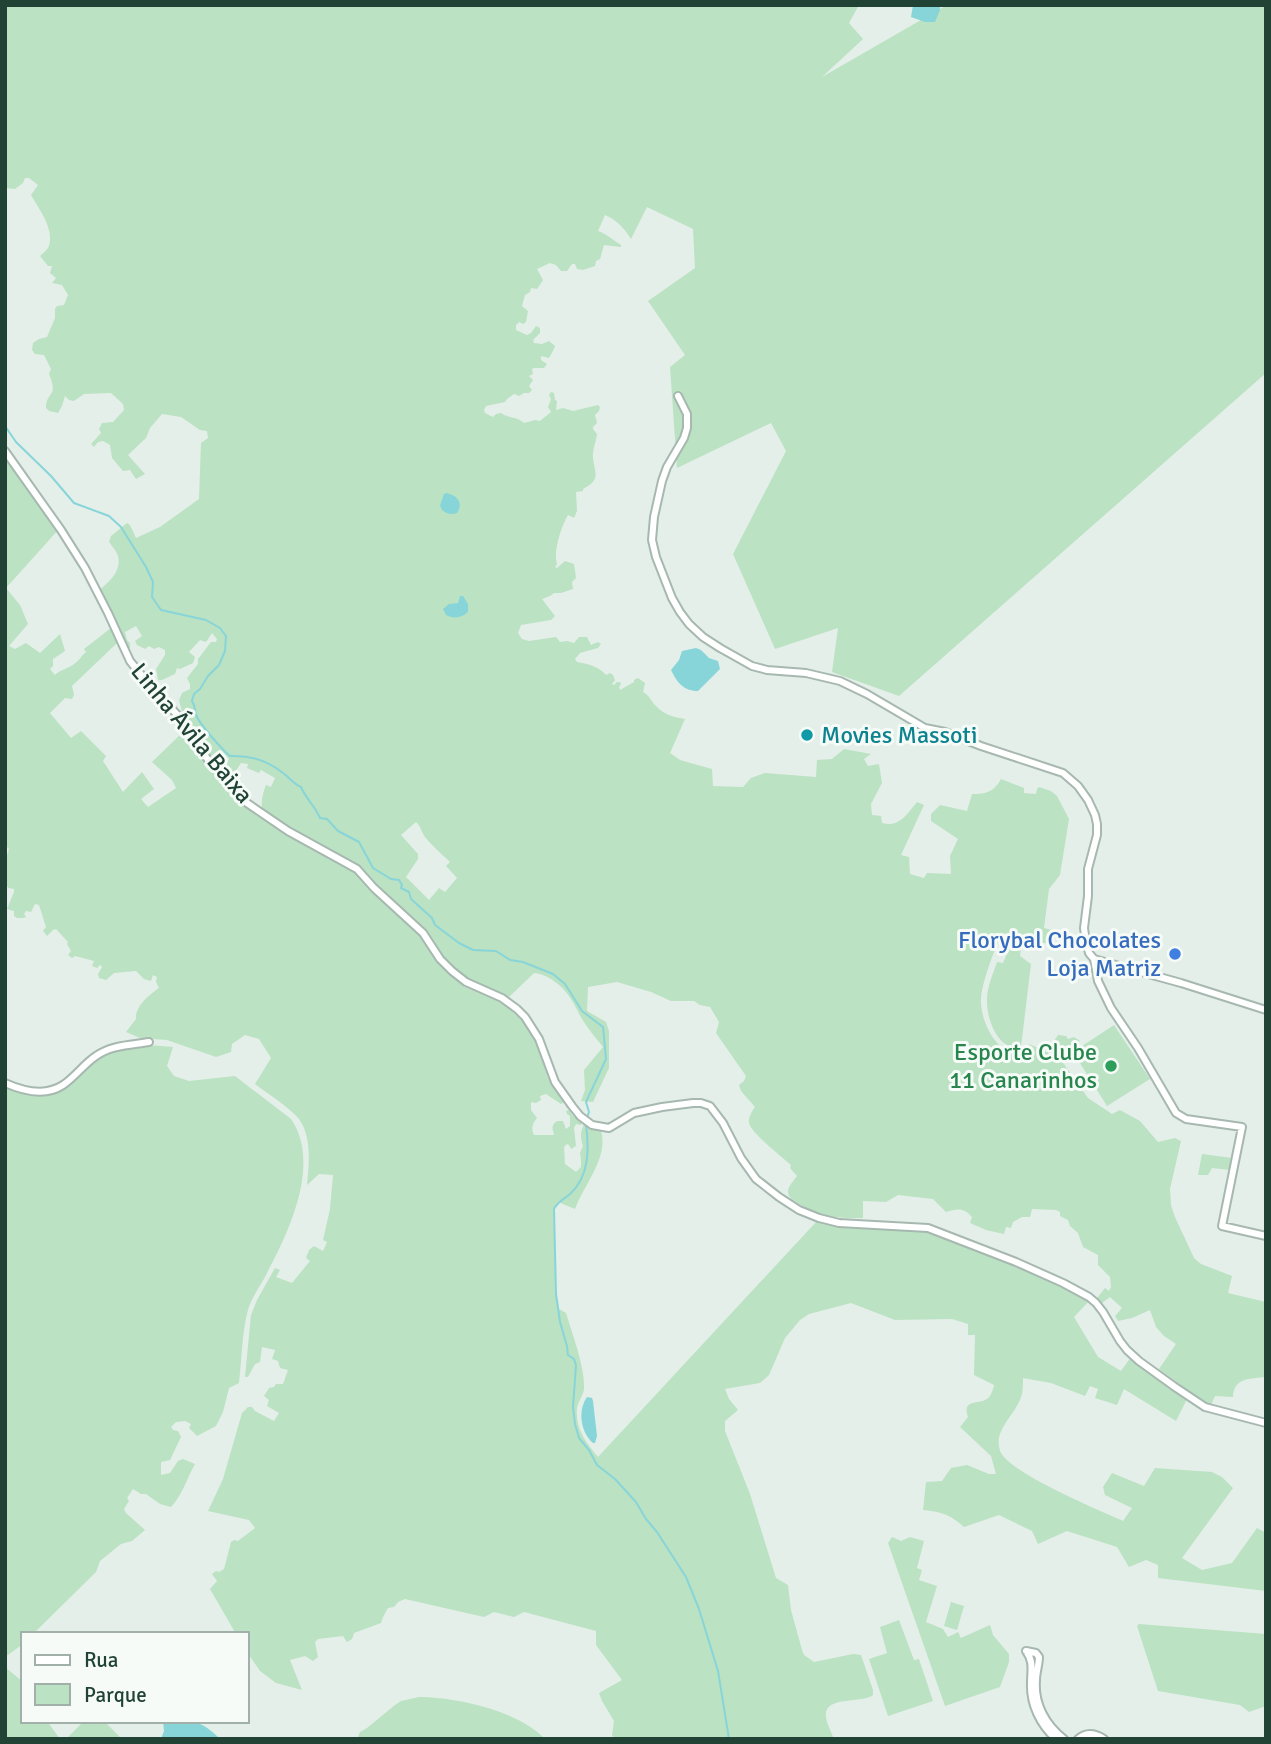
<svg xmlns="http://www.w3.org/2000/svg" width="1271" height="1744" font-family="Signika,sans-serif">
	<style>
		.green { fill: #bbe2c2; fill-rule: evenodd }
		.water { fill: #88d5d9 }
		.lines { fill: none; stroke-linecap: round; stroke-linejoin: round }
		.stream { stroke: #88d5d9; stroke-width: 2 }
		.tertiary-casing { stroke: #a6b8b0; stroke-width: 10 }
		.tertiary { stroke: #fff; stroke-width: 6 }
		.culture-dot { fill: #0f9aa8; stroke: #f6fbf8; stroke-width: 2.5 }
		.shop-dot { fill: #3f7fe0; stroke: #f6fbf8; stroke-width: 2.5 }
		.leisure-dot { fill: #2e9e5b; stroke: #f6fbf8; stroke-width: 2.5 }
		.labels { text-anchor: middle; stroke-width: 6; stroke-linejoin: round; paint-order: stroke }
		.street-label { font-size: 24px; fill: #214336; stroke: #f6fbf8 }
		.culture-label { font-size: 24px; fill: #0d838f; stroke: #f6fbf8; text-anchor: start }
		.shop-label { font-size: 24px; fill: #366cbe; stroke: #f6fbf8; text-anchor: end }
		.leisure-label { font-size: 24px; fill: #27864d; stroke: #f6fbf8; text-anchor: end }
	</style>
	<rect width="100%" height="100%" fill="#e4efe9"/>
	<path class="green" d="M5,5h854l-10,18 14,16 -41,38 125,-72h319v368l-367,323 -67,-24 6,-44 -63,21 -42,-95 53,-103 -15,-28 -94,45 -7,-101 15,-12 -37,-54 47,-33 -2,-39 -46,-22 -16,32c-7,-11 -14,-19 -26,-24l-7,16c9,3 15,9 23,14v2l-17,-2 -4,14 -4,2 -1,5 -12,4 -6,-1 -2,-5h-3l-5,7h-6l-5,-6 -6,-2 -13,6 6,11 -6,9 -6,-1 -1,4 -5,3 -3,11 6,5 -2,11 -3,2 -4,-2 -3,3v5l11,5 4,-2 5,-7 4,2v5l-7,7 1,3 8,1 7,-3 6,5c0,1 -5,11 -6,12l-8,-2v4l6,4 -3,4h-10l-2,1 1,5 -4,2 4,4 -4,6 3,4 -3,3h-5l-5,3 -5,-2 -7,5 -2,3 -19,4 -2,4 1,3 8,4 3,-3 5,-1c8,6 16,3 23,10l11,-3 5,1 11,-9 -3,-5 3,-8 -2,-4 2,-3 3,1 1,7 2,1 -1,9 7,-2 10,3 25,-6 2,2 -1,4 -4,4 2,8 -4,4v2l4,5c-1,8 -5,17 -4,24 2,16 8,22 -10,31v2l-7,1 1,19 -3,7 -6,-3c-7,12 -15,36 -11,49l-2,3 2,1 8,-7 9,3 2,14 -4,4 1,7 -12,4h-7l-4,3 -8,3 13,17 -4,4 -30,5 -3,8 4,6 7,2 27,-4 4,5 7,-1 7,2 5,-6h8l4,8 7,-3 3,2 -3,4 -18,5 -5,6 2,3c10,2 22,4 29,13l4,-2 3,2 2,5 -3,4 2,1 3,-3h3l1,2 -2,3 1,3 14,-8v-2l4,-2 7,5 -2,9c7,4 8,9 13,14 8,9 18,11 29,13l-15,34 10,7 32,9 1,17 30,1 8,-9 14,-5 51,4 1,-17 15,-1 12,-10 27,5 -7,5 4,7 11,-2 3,19 -11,21 1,11 9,1 1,7c17,5 25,-9 35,-21l7,3 -23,50 8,2 1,17 14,4 3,-5 24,1 -1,-18 8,-17 -27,-18v-7l9,-9 27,6 5,-17c14,0 22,-2 29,-15l23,9v5l12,1 1,-5 2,-2 12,4 6,5 12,23 -9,56 -11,14 -5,39 11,3 -2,13 -31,-4 -2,16 11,8 -10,83c-23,5 -35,-29 -34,-48 0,-12 6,-25 10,-37l6,1 11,-26 -11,-4c-8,13 -22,52 -22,67 -1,23 20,64 47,51l1,-7 18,8 11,-17 8,1 2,3 6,-2 6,4 -21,16 29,41 24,16 8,-4 20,11 18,21 17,-4 6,3 -11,48 1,16 4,12 19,41 7,6 31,12 -4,17 38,9v75c-16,2 -32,0 -33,20l-18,-1 -4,9 -24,-15 -28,-21 17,-25 -12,-8 -8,-9 -6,-17 -18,8 -14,3 -3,-5 7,-8 -12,-11 -8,6 -5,-5 8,-10 4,3 2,-4 -1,-10 -12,-12v-10l-15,-8 -5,-14 -8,-7 -2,-6 -8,-4v-4l-4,-2 -24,-1 -2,8h-8l-9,5 -2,6 -5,-1 -2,7 -18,-4 -16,-7 2,-6c-8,-9 -14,-9 -26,-5l-13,-13 -35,-4 -12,7 -23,-1v17c-26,0 -43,0 -65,-15 -5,-3 -11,-6 -10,-13 1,-4 6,-10 9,-14l-7,-8 1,-3c-9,-8 -40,-32 -42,-42 -1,-5 3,-12 6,-16l-14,-16 -2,-6 5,-4 2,-5 -30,-43 3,-11 -9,-15 -10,-2 -6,-4h-23l-20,-9 -34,-10 -29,5 -1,24 19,11 3,9v37l-16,34 -12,-1 4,-11 -1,-20 19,-23c-7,-9 -15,-18 -21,-28 -4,-7 -7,-14 -11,-20 -7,-12 -23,-25 -37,-26l-27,26 -49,-26 -14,-15 -12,-20 -54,-52 -15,-17 -60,-33 -41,-28c-1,-8 1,-15 4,-23l5,2 4,-9 -14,-8 -2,3 -12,-5 1,-4 -7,-1 -12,18 -8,-9 8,-13 -9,-9 -10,8 -24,-35 1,-4 -5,-7 -3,-12 3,-7 8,-4v-5l-3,-6 11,-14v-5l13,-17h5l1,-3 -5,-6 -6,9 -6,-2 -11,12 6,5 -2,6 -13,6 -3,-1 -2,6 -13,6h-4l-2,-11 9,-14v-5l-6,-3 -5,2 -5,-3 -4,3 -8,-4 -2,-4 7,-5 -6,-10 -11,6 2,8 3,3v5l-2,2 -29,-60c10,-7 23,-20 19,-34 -1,-4 -6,-10 -9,-14l2,-6 16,-13 3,2 6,13 24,-11 39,-28 2,-56 7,-5 -1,-7 -7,-1 -19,-13 -19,-3 -12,14 -4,10 -18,17 17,19 -9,5 -6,-9 -7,1 -11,-13 -2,-13 -7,-4 -5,1 -4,5 -3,-3 10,-11 -2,-4 3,-6 11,-1 11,-12 -1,-6 -12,-11 -27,1 -10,7 -5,-1 -4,-4 -3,10 -4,7 -9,-2 -3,-3c0,-17 13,-10 3,-34l2,-5 -7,-14 -9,-1 -3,-4 1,-7 6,-4 8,-2 8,-19v-9l2,-3 7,-1 4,-10 -6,-10 -10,-2 4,-5 -6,-5 2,-7h-4l-8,-10c3,-3 6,-5 8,-8 8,-17 -9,-39 -17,-53l7,-10 -9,-7h-4l-2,5 -8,6 -10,-1zM416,822c5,5 5,9 9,15 7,9 17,17 25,25l-4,4 11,12 -12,14 -6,-4 -10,12 -23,-23 12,-18v-5l-17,-19z
		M5,453l54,76 -53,59 14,17 8,19 -19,22 6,3 11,-6 14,10 20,-19 5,17 -12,8v7l-3,3 5,6c6,-6 13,-6 19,-11 5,-3 7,-8 12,-12l-2,-3 27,-21 6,15 -45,43 2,9 -2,4 -7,-1 -15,15 21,25 10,-7 25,25 -3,5 20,31 19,-20 12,17 -13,10 7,8 28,-19 -4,-8 -20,-18 33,-32 23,35 29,33 45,33 75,42 22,24 40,37 21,30 25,23 41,18 18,18 13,21 11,34 16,24 -3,2 -15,-10 -6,2 1,4 -5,3 -5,-1v8l6,8c-5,6 -6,10 -3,17h20c-1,-6 -4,-9 3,-14h6l3,8 4,-3v-10l-3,-2 -1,-3 3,-1 4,6 9,6 -1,3 -5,-1 -2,4 2,18 -5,3 -2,-4 -2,-1 -3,3 1,17 11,8 5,-5v-7l-1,-7 3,-7c-3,-9 -3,-15 2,-23l8,6 8,2c8,26 -17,54 -26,78l-17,-7 -4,7 2,85 3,15 7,4c6,20 19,54 18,75 0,7 -6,13 -7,20 -2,21 9,34 21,49l219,-236 18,4 89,6 93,36 69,30 4,3 -16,17 24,40 23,14 10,-14 56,42 -11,22 -52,-32 -7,16 -22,-7 3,-9 -8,-3 -5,10 -34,-13 -28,-5c0,5 0,12 -1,16 -4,16 -19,28 -23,43 -1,5 0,12 2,16 13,22 96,56 122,68l9,-13 -27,-13 -2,-8 9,-14 32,13 11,-18 57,4 10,5 11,11 -51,70 20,12 30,-7 25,-35 9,5v58l-108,-13v-13l-12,-5 -17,7 -12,-20 -50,-16 -29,13 -6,-13 -33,-16 -35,12c-14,-13 -23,-15 -41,-17l3,-28 16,-1 9,-13 16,-3 22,9h7l-5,-18 -31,-29 8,-10c-7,-21 15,-10 22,-21 1,-1 4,-9 4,-11l-20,-10 1,-40h-7v-11l-16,-5 -57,1 -44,-17 -42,11 -9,6 -15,18 -16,37 -9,8 -35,6 4,10 9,11 -13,11v10l25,63 26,84 12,7 3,25 11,40 2,5 10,7 39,-8 8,1 12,35v5c-11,9 -50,0 -47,22 1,7 5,15 8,22h-217l-5,-3 2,-15 -12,-20 -3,-8 23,-13 -26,-35v-14l-72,-19 -10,5 -20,-5 -10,5 -79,-18 -7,3 -4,5 -6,1 -5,9 -2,6 -27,10 -2,6 -5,3 -4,-6 -25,3 -3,3 3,15 -5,4 -8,-5 -15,4 12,30 -26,-7 -16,-12 -13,-19v-18h-11l-26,-45 7,-8 -5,-7 4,-3 3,1 5,-3 7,-27 3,-2 4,1 17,-13 -6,-8 -41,-9 15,-32 19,-66 6,-6h4l3,4 19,10 5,-8 -12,-7 2,-6 -5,-4 5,-8 5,-1 2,-3h7l5,-14 -8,-2 -2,-7 -6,-2 3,-9 -13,-3 -2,15 -5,2 -7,13h-3l6,-62 6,-15 18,-32 5,2 -4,7 16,6 18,-22 -4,-3 3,-8 5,-4 9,5 4,-9 -4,-2 7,-31 3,-34 -14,-1 -12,11c2,-21 5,-48 -8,-66 -10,-12 -31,-25 -44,-35l16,-26 -12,-19 -14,-4 -13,9 -1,8 -15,5 -49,-17 -27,-2 -14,-6 10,-13c-1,-13 13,-24 23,-31l-3,-6 1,-5 -4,-2 -2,6 -7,-2 -8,-8 -22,2 -8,7 -7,-2 -1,-4 4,-7 -2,-2 -3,3 -5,-2 2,-5 -19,-5 -3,2 -4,-3 3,-4 -4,-7 1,-2 -12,-13 -3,1 -6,6 -4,-5 3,-4 -7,-22 -4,-1 -4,8 -5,-1 -2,3 2,3 -3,1h-6l-3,-2v-5l-7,-2 7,-17v-3l-5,-1 -4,-3v-23l4,-13 -4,-4z
		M1114,1025l36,54 -43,27 -34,-54z
		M149,1045l24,2 -6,19 7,10 15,5 46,-5 56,43c30,44 -1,110 -23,152 -5,11 -13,21 -18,33 -8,21 -8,56 -11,79l-10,5 -6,24 -7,14 -19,10 -8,-8 2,-4 -6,-3 -9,1 -5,5 2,3 5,1 3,6 -11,23 -9,2v13l9,-2 8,-12 5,-2 12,5c-8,14 -13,32 -24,43l-11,-3 -14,-10h-5l-8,-5 -6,9 2,3 -5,8 2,4 19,17 -13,11 -11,3 -21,17 -4,11 -63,62h-10v10l-18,13v-572l40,9 60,-41 13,-5z
		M1202,1154l30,4 -2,12 -18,-2 -4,7h-10z
		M892,1537l9,4 9,-4 14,4 -7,27 5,2 -3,10 18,6 -11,36 17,7 5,8 10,-5 3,6 29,-13 3,10 16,19v8l-9,25 -55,19 -57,-163z
		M951,1602l13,4 -7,24 -13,-4z
		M899,1620l15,40 5,-1 14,42 -45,15 -19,-57 18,-6 -7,-26z
		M1139,1624l127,10v72l-17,6 -9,-7 -82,-14 -21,-65z
		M5,1667l18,15v39h24l13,18h-55z
		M419,1697c37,0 100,14 126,42h-188l3,-7 7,-4 28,-23 6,-4z
		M84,1721h20l18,18h-56z"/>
	<path class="water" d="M913,5h27v5l-5,12h-10l-14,-5z
		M446,493c11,2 18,10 11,20 -6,2 -10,1 -15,-3l-2,-5 4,-11z
		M460,596h3l5,8v8c-6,6 -15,7 -22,3l-3,-6 6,-5 9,-1z
		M696,648l5,2 8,8 9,3 2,8 -22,22c-15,0 -21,-9 -27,-21l8,-10 3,-9z
		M587,1397l5,1 1,3 4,35 -2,7h-2c-12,-10 -16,-32 -6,-46z
		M163,1721c28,0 36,-3 57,18h-59l3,-8z"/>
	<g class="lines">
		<path class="stream" d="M5,426l11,16 35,34 23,27 35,13 12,11 25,40 7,15 -1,15 9,13 45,10 14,8 6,8 -1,15 -6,14 -11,11 -8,13 -6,5 -2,7c4,6 2,10 5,16 3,7 26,34 33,39 19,-1 38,5 53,17 7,5 11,11 18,14 5,12 14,19 19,31l7,1 11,12 21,11 14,26 18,11 8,1 3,5 -1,3 8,4 2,7 21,19 3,7 24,18 14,7 23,1 14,9 13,2 30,12 12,10 17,27 21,16 3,32 -20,43 3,10 -2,6
			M586,1124c3,23 4,52 -16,70 -7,6 -12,7 -16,15l2,85 4,28 7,24 1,9 6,4 2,6 -3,42 2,17 4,14 10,12 8,15 18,14 21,23 10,17 11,13 29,45 13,32 19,62 11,68"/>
		<g class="tertiary-casing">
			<path id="tertiary" d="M678,396l9,18v14l-3,10 -17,29 -5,14 -8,36 -2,23 4,17 16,41 8,14 9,12 14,13 17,11 32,18 15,4 39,3 34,8 27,13 58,34 20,4 36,14 82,27 15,13 10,14 7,15 2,9v11l-9,34v27l-4,32 2,14 3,11 5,6 4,22 13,27 27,40 38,65 10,6 56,8 -20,99 44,10
				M5,451l56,79 24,38 23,45 22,48 17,21 36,39 25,39 29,33 10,10 41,28 69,38 17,19 49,45 17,26 12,12 14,11 36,16 15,11 8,8 14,22 16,43 17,24 8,10 12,9 17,3 25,-15 28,-6 31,-4h8l9,3 13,17 18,35 15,21 23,18 20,13 20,8 20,5 89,5 88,34 47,21 26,14 7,6 7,9 17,29 7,9 12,11 36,26 30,20 61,16
				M1094,959l87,24 85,27
				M5,1083c18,8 40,14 58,2 12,-8 21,-21 33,-29 15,-11 35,-11 53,-14
				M1026,1651l10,2 3,4c0,8 -3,15 -3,23 -2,24 10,45 28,59
				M1026,1651c8,11 5,19 5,32 -1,21 9,42 25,56
				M1078,1739c8,-7 17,-6 26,0"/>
		</g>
		<use href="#tertiary" class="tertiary"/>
	</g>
	<circle class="culture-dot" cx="807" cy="735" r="7"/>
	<circle class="shop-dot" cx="1175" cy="954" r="7"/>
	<circle class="leisure-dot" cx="1111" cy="1066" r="7"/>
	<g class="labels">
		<g class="street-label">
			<text transform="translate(192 733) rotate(50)" y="8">Linha Ávila Baixa</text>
		</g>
		<g class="culture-label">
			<text x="821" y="743">Movies Massoti</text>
		</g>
		<g class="shop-label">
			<text x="1161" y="948">Florybal Chocolates<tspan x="1161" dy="28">Loja Matriz</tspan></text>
		</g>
		<g class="leisure-label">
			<text x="1097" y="1060">Esporte Clube<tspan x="1097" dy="28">11 Canarinhos</tspan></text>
		</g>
	</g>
	<rect width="1271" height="1744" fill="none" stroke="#214336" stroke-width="14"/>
	<rect x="21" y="1632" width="228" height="91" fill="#f6fbf8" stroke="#a1b1aa" stroke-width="2"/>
	<rect x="35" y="1655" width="35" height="10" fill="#ffffff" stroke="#a1b1aa" stroke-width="2"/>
	<text x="84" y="1667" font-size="21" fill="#214336">Rua</text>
	<rect x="35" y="1684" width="35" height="21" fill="#bbe2c2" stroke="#a1b1aa" stroke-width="2"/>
	<text x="84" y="1702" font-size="21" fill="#214336">Parque</text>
</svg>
